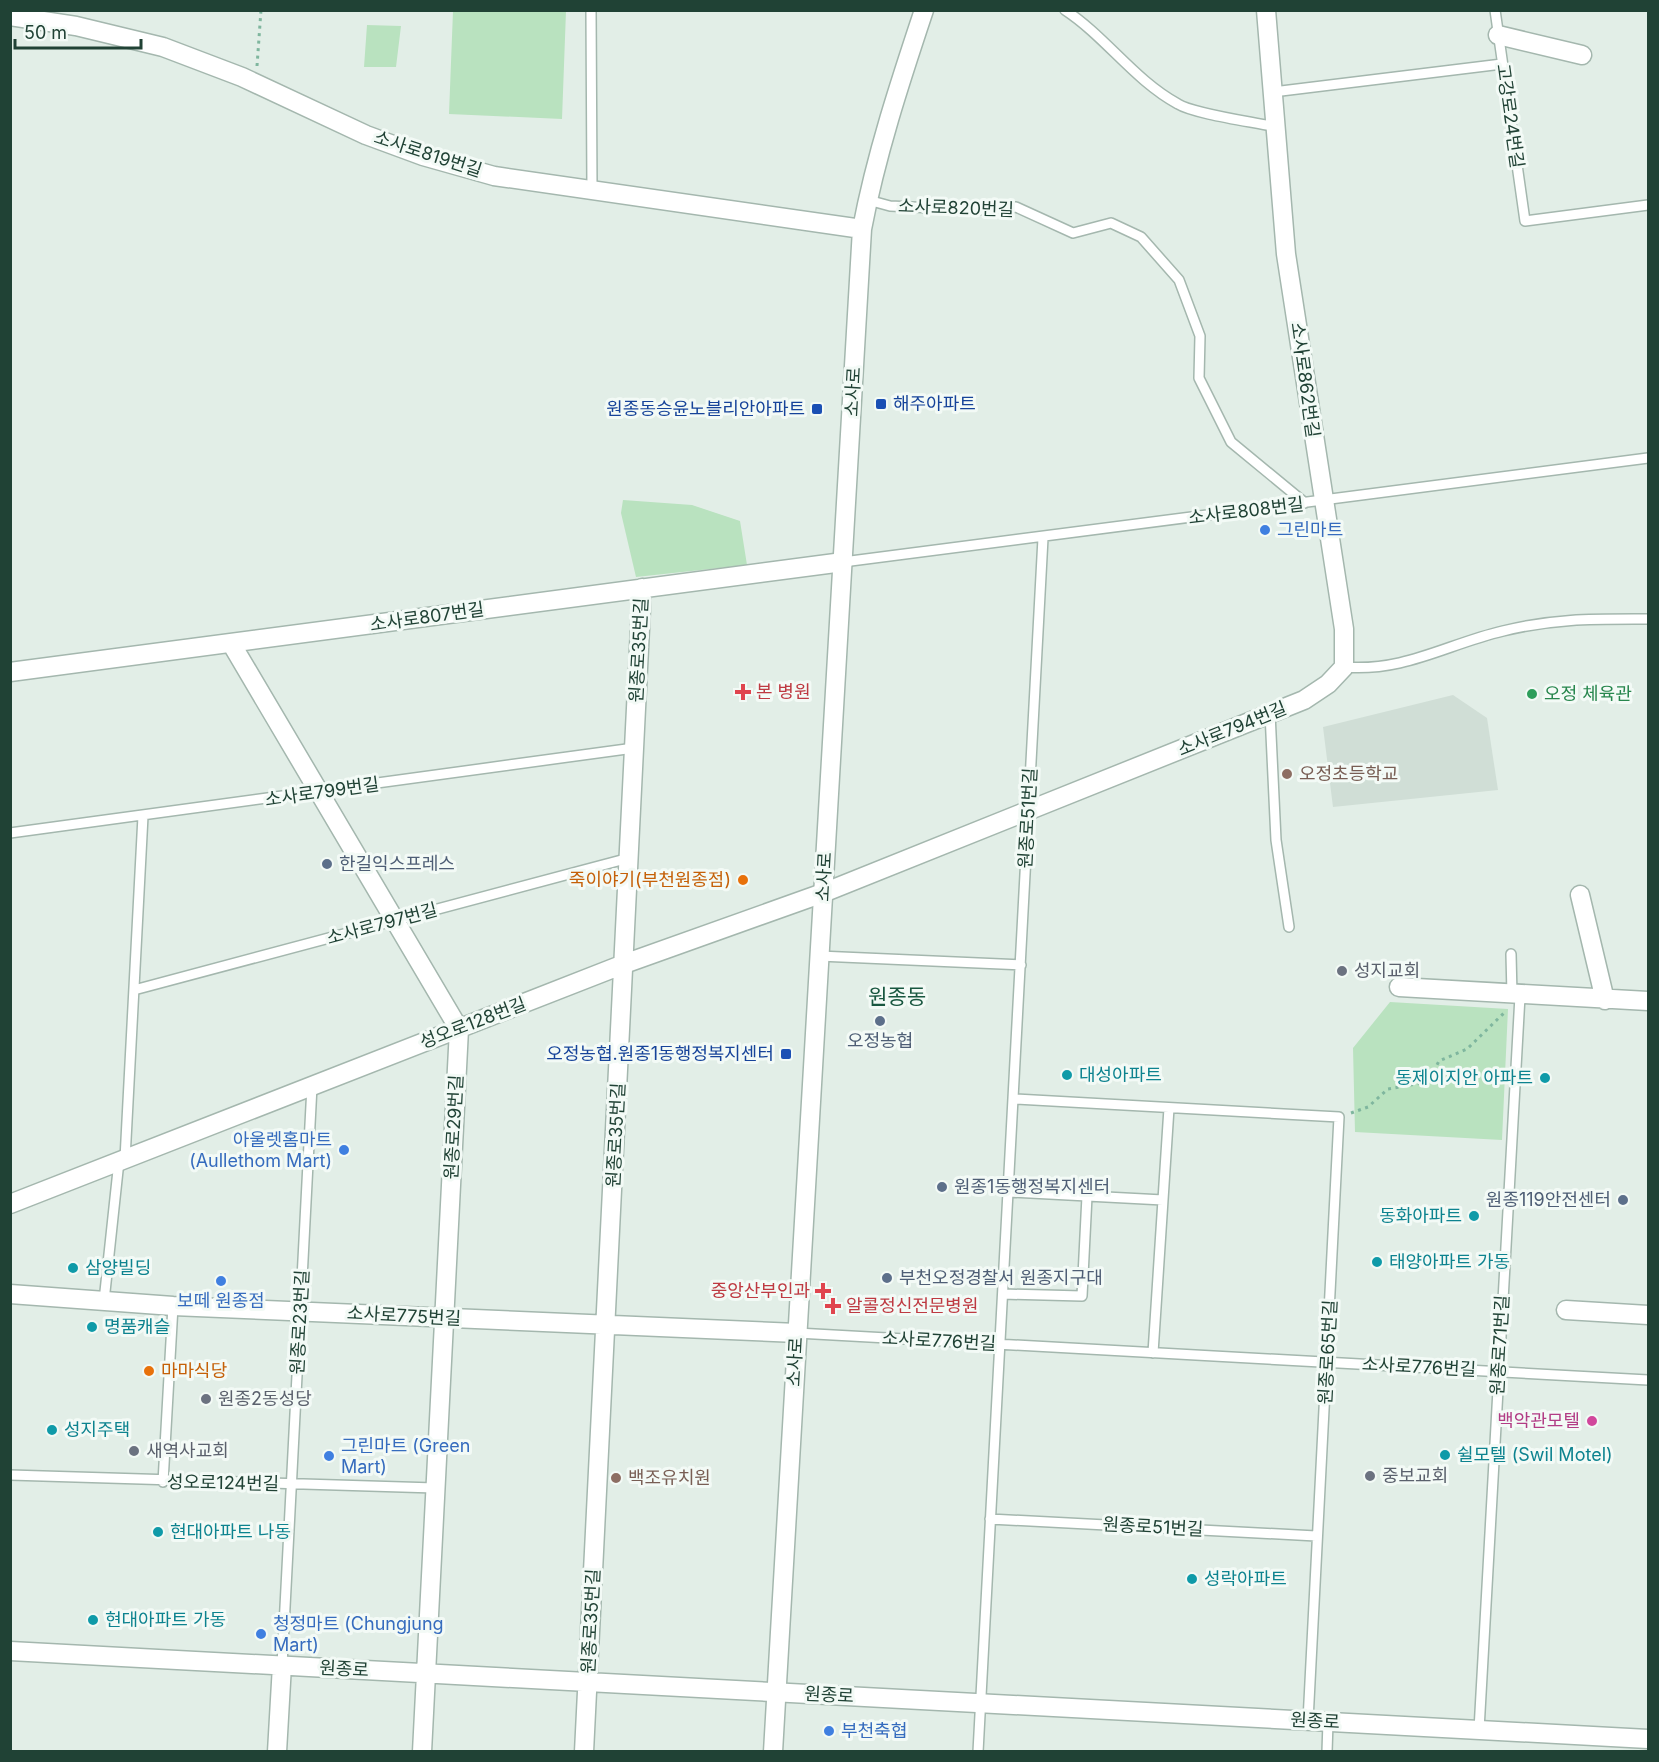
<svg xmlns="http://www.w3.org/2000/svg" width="1659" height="1762" font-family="Inter,'Noto Sans KR',sans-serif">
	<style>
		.built { fill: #d0ded6 }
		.green { fill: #b9e2bf }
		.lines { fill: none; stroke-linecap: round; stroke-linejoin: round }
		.service-casing { stroke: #a4b7ae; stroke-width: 12 }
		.minor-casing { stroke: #a4b7ae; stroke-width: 21 }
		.tertiary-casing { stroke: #a4b7ae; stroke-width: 21 }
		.path { stroke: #7fb69e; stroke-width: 3; stroke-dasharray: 3 4.5; stroke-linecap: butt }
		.service { stroke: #fff; stroke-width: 9 }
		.minor { stroke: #fff; stroke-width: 18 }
		.tertiary { stroke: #fff; stroke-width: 18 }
		.transit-dot { fill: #1a4fb4; stroke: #f3faf6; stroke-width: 2 }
		.shop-dot { fill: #3f7fe0; stroke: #f3faf6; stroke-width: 2 }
		.health-dot { fill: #e0444e; stroke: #f3faf6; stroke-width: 2 }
		.leisure-dot { fill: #2e9e5b; stroke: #f3faf6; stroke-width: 2 }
		.education-dot { fill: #8d6e63; stroke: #f3faf6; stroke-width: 2 }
		.service-dot { fill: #5c6f8a; stroke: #f3faf6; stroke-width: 2 }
		.food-dot { fill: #e8710a; stroke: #f3faf6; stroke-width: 2 }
		.worship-dot { fill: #6b7280; stroke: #f3faf6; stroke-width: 2 }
		.culture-dot { fill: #0f9aa8; stroke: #f3faf6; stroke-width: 2 }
		.hotel-dot { fill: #d1479c; stroke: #f3faf6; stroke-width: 2 }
		.labels { text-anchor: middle; stroke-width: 6; stroke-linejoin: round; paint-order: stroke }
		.street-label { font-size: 18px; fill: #204235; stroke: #f3faf6 }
		.transit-label { font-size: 18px; fill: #164399; stroke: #f3faf6; text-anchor: end }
		.shop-label { font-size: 18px; fill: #366cbe; stroke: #f3faf6; text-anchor: start }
		.health-label { font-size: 18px; fill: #be3a42; stroke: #f3faf6; text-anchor: start }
		.leisure-label { font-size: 18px; fill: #27864d; stroke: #f3faf6; text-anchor: start }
		.education-label { font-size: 18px; fill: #785e54; stroke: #f3faf6; text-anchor: start }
		.service-label { font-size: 18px; fill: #4e5e75; stroke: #f3faf6; text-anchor: start }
		.food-label { font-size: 18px; fill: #c56008; stroke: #f3faf6; text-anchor: end }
		.worship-label { font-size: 18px; fill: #5b616d; stroke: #f3faf6; text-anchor: start }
		.culture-label { font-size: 18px; fill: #0d838f; stroke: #f3faf6; text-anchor: start }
		.hotel-label { font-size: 18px; fill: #b23c85; stroke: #f3faf6; text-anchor: end }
		.quarter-label { font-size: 21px; fill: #195740; stroke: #f3faf6 }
	</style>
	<rect width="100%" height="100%" fill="#e2eee7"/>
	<path class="built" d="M1453,695l34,23 11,72 -165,17 -10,-80z"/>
	<path class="green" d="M453,11h113l-4,108 -113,-5z
		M367,25l34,1 -5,41h-32z
		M623,500l69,5 48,16 7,44 -111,12 -15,-64z
		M1390,1002l118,7 -6,131 -147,-8 -2,-84z"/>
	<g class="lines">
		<g class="service-casing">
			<path id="service" d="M591,10l1,180
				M1065,10c41,27 69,70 113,94 16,10 76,18 98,23
				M1495,10l30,211 123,-16
				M1273,92l229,-28
				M868,200l22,6 88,4 38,-3 57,26 38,-10 30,14 38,43 21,56 -1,42 32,64 74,61
				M843,562l805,-104
				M1344,667c61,5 103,-23 159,-36 52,-13 93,-12 145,-12
				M1270,713l6,127 13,87
				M10,833l624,-85
				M1511,954l1,41
				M819,956l202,9
				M134,990l495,-132
				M1014,1099l325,18 -31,604
				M125,1159l18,-343
				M1009,1192l154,8
				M1003,1294l79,2 5,-100
				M104,1301l15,-140
				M797,1333l851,47
				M1153,1353l16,-245
				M10,1475l425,13
				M163,1482l10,-176
				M990,1519l326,17
				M282,1665l30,-579
				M1479,1730l41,-734
				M978,1752l65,-1214
				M1327,1752l1,-30"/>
		</g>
		<g class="minor-casing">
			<path id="minor" d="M1498,35l84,20
				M231,643l228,386 -37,723
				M10,672l833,-110
				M1580,895l25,105
				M1399,987l249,14
				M10,1204l614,-240 199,-71 481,-193 24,-16 16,-17v-38l-58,-375 -20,-244
				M10,1294l163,12 624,27
				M1566,1310l82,5
				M10,1651l1638,88
				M277,1752l5,-87
				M584,1752l58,-1164"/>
		</g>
		<g class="tertiary-casing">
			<path id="tertiary" d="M10,16l66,10 87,21 79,30 124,58 57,21 71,20 368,53
				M773,1752l89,-1523c14,-74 38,-147 62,-219"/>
		</g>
		<path class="path" d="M257,66l4,-56
			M1351,1113l17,-6 20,-18 40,-7 11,-21 28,-12 39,-38"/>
		<use href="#service" class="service"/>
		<use href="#minor" class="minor"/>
		<use href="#tertiary" class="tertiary"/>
	</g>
	<g class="transit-dot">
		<rect x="875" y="398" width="12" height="12" rx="3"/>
		<rect x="811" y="403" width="12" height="12" rx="3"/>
		<rect x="780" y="1048" width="12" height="12" rx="3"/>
	</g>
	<g class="shop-dot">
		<circle cx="1265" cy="530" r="6"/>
		<circle cx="344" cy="1150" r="6"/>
		<circle cx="221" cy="1281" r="6"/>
		<circle cx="329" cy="1456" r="6"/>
		<circle cx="261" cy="1634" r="6"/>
		<circle cx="829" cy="1731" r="6"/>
	</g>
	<g class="health-dot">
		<path d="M740 683h6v6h6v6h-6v6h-6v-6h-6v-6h6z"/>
		<path d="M820 1282h6v6h6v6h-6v6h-6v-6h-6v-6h6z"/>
		<path d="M830 1297h6v6h6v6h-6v6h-6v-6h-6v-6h6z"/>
	</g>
	<circle class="leisure-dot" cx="1532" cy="694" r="6"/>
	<g class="education-dot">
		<circle cx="1287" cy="774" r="6"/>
		<circle cx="616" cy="1478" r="6"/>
	</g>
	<g class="service-dot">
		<circle cx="327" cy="864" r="6"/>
		<circle cx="880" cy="1021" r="6"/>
		<circle cx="942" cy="1187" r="6"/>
		<circle cx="1623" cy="1200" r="6"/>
		<circle cx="887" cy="1278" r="6"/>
	</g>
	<g class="food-dot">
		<circle cx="743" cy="880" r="6"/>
		<circle cx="149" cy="1371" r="6"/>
	</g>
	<g class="worship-dot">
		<circle cx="1342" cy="971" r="6"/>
		<circle cx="206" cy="1399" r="6"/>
		<circle cx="134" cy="1451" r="6"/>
		<circle cx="1370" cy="1476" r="6"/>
	</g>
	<g class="culture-dot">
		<circle cx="1067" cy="1075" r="6"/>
		<circle cx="1545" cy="1078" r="6"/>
		<circle cx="1474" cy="1216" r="6"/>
		<circle cx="1377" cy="1262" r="6"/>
		<circle cx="73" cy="1268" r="6"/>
		<circle cx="92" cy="1327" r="6"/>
		<circle cx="52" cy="1430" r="6"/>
		<circle cx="1445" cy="1455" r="6"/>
		<circle cx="158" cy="1532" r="6"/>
		<circle cx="1192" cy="1579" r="6"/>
		<circle cx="93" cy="1620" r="6"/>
	</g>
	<circle class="hotel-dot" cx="1592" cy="1421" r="6"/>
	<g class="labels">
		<g class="street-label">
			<text transform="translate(1510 116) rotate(82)" y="6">고강로24번길</text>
			<text transform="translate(428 154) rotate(18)" y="6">소사로819번길</text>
			<text transform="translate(956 208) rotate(2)" y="6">소사로820번길</text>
			<text transform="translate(1305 380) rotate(82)" y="6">소사로862번길</text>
			<text transform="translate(853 392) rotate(-87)" y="6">소사로</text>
			<text transform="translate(1246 511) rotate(-7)" y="6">소사로808번길</text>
			<text transform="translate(427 617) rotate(-8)" y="6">소사로807번길</text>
			<text transform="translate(639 650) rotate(-87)" y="6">원종로35번길</text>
			<text transform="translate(1232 729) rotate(-22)" y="6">소사로794번길</text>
			<text transform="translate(322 792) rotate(-8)" y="6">소사로799번길</text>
			<text transform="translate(1028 818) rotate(-87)" y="6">원종로51번길</text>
			<text transform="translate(824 877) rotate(-87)" y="6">소사로</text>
			<text transform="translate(382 924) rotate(-15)" y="6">소사로797번길</text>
			<text transform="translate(473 1023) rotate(-21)" y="6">성오로128번길</text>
			<text transform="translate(454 1127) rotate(-87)" y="6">원종로29번길</text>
			<text transform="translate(616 1135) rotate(-87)" y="6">원종로35번길</text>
			<text transform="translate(404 1316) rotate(3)" y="6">소사로775번길</text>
			<text transform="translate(300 1322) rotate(-87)" y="6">원종로23번길</text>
			<text transform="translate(939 1341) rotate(3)" y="6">소사로776번길</text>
			<text transform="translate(1500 1345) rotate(-87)" y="6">원종로71번길</text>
			<text transform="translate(1328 1352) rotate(-87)" y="6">원종로65번길</text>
			<text transform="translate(795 1362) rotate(-87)" y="6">소사로</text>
			<text transform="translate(1419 1367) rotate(3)" y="6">소사로776번길</text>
			<text transform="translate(223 1483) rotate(1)" y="6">성오로124번길</text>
			<text transform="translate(1153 1527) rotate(3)" y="6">원종로51번길</text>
			<text transform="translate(591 1621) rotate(-87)" y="6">원종로35번길</text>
			<text transform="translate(344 1669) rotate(3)" y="6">원종로</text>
			<text transform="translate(829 1695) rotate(3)" y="6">원종로</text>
			<text transform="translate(1315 1721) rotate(3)" y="6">원종로</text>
		</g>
		<g class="transit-label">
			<text x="893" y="410" text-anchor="start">해주아파트</text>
			<text x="805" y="415">원종동승윤노블리안아파트</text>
			<text x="774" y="1060">오정농협.원종1동행정복지센터</text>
		</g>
		<g class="shop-label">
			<text x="1277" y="536">그린마트</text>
			<text x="332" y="1146" text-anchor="end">아울렛홈마트<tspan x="332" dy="21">(Aullethom Mart)</tspan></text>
			<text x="221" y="1307" text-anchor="middle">보떼 원종점</text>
			<text x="341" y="1452">그린마트 (Green<tspan x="341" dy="21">Mart)</tspan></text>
			<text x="273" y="1630">청정마트 (Chungjung<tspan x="273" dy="21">Mart)</tspan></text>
			<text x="841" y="1737">부천축협</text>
		</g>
		<g class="health-label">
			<text x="756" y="698">본 병원</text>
			<text x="810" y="1297" text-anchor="end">중앙산부인과</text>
			<text x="846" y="1312">알콜정신전문병원</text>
		</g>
		<g class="leisure-label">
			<text x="1544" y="700">오정 체육관</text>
		</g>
		<g class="education-label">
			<text x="1299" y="780">오정초등학교</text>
			<text x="628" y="1484">백조유치원</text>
		</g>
		<g class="service-label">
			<text x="339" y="870">한길익스프레스</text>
			<text x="880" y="1047" text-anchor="middle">오정농협</text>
			<text x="954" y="1193">원종1동행정복지센터</text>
			<text x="1611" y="1206" text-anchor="end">원종119안전센터</text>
			<text x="899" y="1284">부천오정경찰서 원종지구대</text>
		</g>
		<g class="food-label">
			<text x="731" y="886">죽이야기(부천원종점)</text>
			<text x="161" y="1377" text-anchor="start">마마식당</text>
		</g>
		<g class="worship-label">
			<text x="1354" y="977">성지교회</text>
			<text x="218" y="1405">원종2동성당</text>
			<text x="146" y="1457">새역사교회</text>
			<text x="1382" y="1482">중보교회</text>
		</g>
		<g class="culture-label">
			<text x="1079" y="1081">대성아파트</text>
			<text x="1533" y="1084" text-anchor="end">동제이지안 아파트</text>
			<text x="1462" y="1222" text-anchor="end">동화아파트</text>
			<text x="1389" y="1268">태양아파트 가동</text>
			<text x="85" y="1274">삼양빌딩</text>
			<text x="104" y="1333">명품캐슬</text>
			<text x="64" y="1436">성지주택</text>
			<text x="1457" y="1461">쉴모텔 (Swil Motel)</text>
			<text x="170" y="1538">현대아파트 나동</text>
			<text x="1204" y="1585">성락아파트</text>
			<text x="105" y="1626">현대아파트 가동</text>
		</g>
		<g class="hotel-label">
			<text x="1580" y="1427">백악관모텔</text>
		</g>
		<g class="quarter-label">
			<text x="897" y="1004">원종동</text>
		</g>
	</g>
	<rect width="1659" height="1762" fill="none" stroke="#204235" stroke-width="24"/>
	<path d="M15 39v9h126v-9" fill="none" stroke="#204235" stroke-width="3"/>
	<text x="24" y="39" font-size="18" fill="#204235" stroke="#f3faf6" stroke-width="4.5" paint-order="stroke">50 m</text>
</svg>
